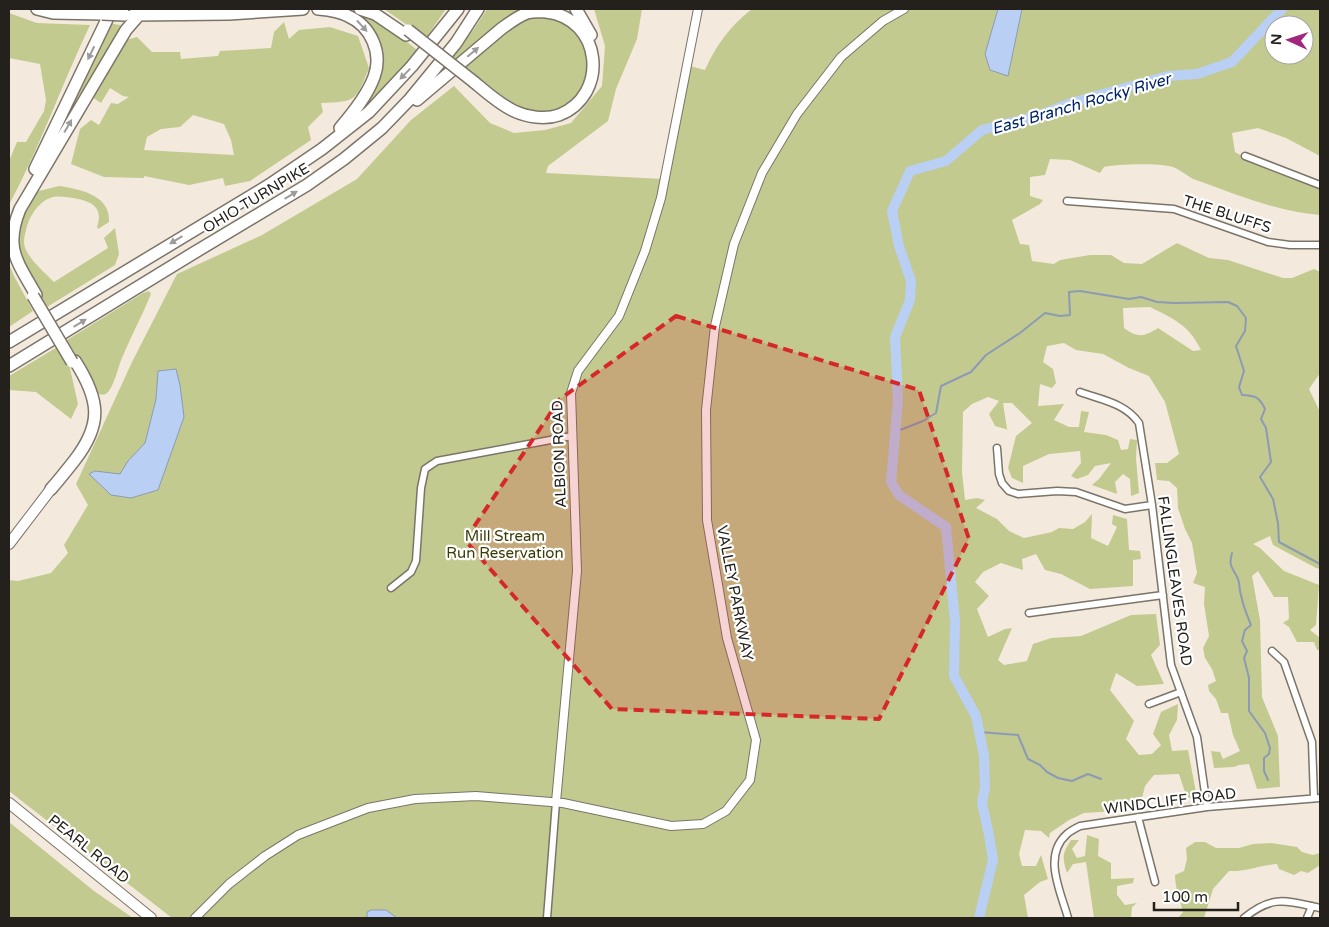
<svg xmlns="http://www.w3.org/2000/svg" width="1329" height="927" font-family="'Varela Round',sans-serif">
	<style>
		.green { fill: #c2ca8f; fill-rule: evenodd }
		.water { fill: #b9cff4; stroke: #8c9bb3 }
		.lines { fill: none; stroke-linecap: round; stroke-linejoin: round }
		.stream { stroke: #8c9bb3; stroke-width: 2 }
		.river { stroke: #b9cff4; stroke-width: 10 }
		.minor-casing { stroke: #7c7468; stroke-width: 9 }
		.tertiary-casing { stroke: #7c7468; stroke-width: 10 }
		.primary-casing { stroke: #7c7468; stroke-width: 12 }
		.motorway-casing { stroke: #7c7468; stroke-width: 14 }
		.minor { stroke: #fff; stroke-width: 6 }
		.tertiary { stroke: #fff; stroke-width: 8 }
		.primary { stroke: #fff; stroke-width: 10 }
		.motorway { stroke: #fff; stroke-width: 11 }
		.motorway-bridge-casing { stroke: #7c7468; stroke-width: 14; stroke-linecap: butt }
		.motorway-bridge { stroke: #fff; stroke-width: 11 }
		.oneway { fill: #9c9b99 }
		.marked { fill: #d62828; fill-opacity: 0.2; stroke: #d62828; stroke-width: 4; stroke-dasharray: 10 6; stroke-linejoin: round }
		.labels { text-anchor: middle; stroke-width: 4.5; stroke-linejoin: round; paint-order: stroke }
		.street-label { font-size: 15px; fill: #24211c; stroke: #fff }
		.park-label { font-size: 15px; fill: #393d04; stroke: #fff }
		.water-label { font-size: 16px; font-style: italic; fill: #012468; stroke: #fff }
	</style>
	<rect width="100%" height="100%" fill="#f3eadd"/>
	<path class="green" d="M384,9h62l-20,29z
		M487,9h40l-18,7 -52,46 -6,-4 23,-29z
		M594,9h48l-5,30 -21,50 -8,32 -60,45 -2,7 117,6 23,-114 19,5c11,-25 26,-45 47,-61h568v147l-34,-18 -28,-10 -26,5 3,19 17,10 68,26v27c-43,-3 -84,-21 -124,-35 -8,-3 -15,-10 -23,-13 -16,-4 -53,-3 -69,0l-4,6 -30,-13 -20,-1 -5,16 -15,2v19l13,4 -3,4 -28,16 8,24 9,1 3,16 22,3 6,-4 30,-5h21l13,8 18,1 35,-21 32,15 19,2 55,18h9l22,-9 6,3v101l-11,16 11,23 -1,24 1,133 -4,-1 -43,-23 -3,-9 -17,8 7,4 24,23 35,14 -3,40 -6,5 10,8v12h-3l-3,-8h-17l-8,-15 -6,-4 6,-4 -1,-22h-14l-16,-26 -6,5 8,44 2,77 16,39 2,51 -23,2 -8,-25 -10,1 -5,2 -20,1 -3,-17 9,1 3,7 17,-8 -7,-16 -5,-22h-7l-5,-14 -7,-8 -1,-6 8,-4 -4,-12 -7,-11 -2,-10 6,-12 -5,-32 1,-17 -12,-4 4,-10 -5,-30 -7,-14 -7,-21 -1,-20 -8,-7 -12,-1 -2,-17h12l12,-9 -14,-52 -16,-26 -20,-8 -26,-14 -27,-4 -12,-7 -17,3 -4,16 10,7 3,14 -4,5 -12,-4 -2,22 26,-2 -10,16 15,7h10l2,-16 8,1 -5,20 22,3 12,5 3,10 7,-1 2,-10 7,1 -1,18 3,35 -8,3 -1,-17 -7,-5 -8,8 2,12 -25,-9 7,-6 12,-16 -16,3 -7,9 -11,4 -6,-3 10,-13 -1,-12 -31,3 -26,12v17l-11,-5 -4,-10 8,-32 16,-13 -20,-20h-9l4,26 2,1 -14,-4 -6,-12 10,-13 -11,-4 -16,7 -9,8 -1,60 3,28 12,-2 8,2 -9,8 21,11 12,12 15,7 28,-6 7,-4 14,1 12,-7 7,-8 -1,24 17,8 9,-19 -5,-3 1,-9 14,4 2,31 11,1 1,8 -8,1v26l-43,3 -29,-15 -16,-4 -9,-16 -14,5 1,11 -22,-7 -18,9 -8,10 14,14 -12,13 11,28 17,-8 7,-1 -14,32 6,5 23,-4 6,-17 18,-6 30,-2 50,-21 25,-1 4,31 -9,10 13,29 -27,2 -21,-13 -6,17 24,31 -8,18 13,16 13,-1 9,-9 -8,-11 8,-22 17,-8 -1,16 -8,15 3,16 16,-1 9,48h-10l-8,-24 -25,1 -9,11 -5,20 -24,5 -32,2 -15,7 -19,13 -1,5 -8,-7 -16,-1 -6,24 3,12h14l5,-11 7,24 -8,3 -16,13 4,23h-856l-163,-127v-211l9,1 33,-8 17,-20 -4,-8 24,-40 -12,-21 56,-122 45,-88 85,-39 95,-56 54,-59 43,-34 36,37 24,10 31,-3 26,-7 31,-37 3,-40zM1274,25h30v30h-30zM1150,307c24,12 39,18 51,43l-8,1 -35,-23c-14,9 -20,10 -34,0l-1,-20z
		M353,12c25,1 45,23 64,38l-37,42 -22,21c9,-13 19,-27 23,-41 7,-24 -10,-48 -28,-60z
		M9,13l28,10 53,2c-28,59 -50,122 -81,180v-44l8,-19h9l18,-31 2,-11 -6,-36 -31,-6z
		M544,14l28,11 16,24 1,27 -15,26 -24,12 -31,-4 -15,-10 -41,-33 55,-47z
		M284,22l5,17 10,-9 31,-3 28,9 11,32c-13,32 -12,34 -48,35l2,9 -15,15 3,13 -61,41 -25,5 -2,-8 -34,7 -45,-9v2l-40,-1 -33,-13 9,-35 11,-9 8,5 12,-22 7,1 11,-7 -6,-1 -13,-8 -9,15 -9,-6 34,-57 11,-3 15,15h28l1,7 37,-3 2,-5 51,-3 3,-16zM193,115l31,9 7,16 3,15 -90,-5 3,-13 14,-8 19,-2z
		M109,23l11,2 2,2 -74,127z
		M59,186c20,3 52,9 50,36l-11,7 -1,-2c7,-20 -6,-26 -24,-29 -7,-1 -16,-3 -23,0 -13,5 -22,21 -24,33 -2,6 -3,13 0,19 6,12 18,22 28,32l54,-34 -4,-10 11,-10 4,26 -4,11 -68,42 -29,-50 -2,-34 16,-26 7,-6z
		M9,264l5,12 19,35 -24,16 1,-17z
		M149,291l2,3c-9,22 -20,42 -29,64 -4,9 -8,29 -15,35 -3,3 -8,1 -11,0l-12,-24 -17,-29 76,-47z
		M59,346l10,18 9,40 -7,15 -35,-27 -27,-2v-14z
		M9,822l85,69 39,27h-124z
		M1087,835l12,4 -1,17 13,7v16l23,-1 -1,5 -16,3v9l8,10 12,-2 -5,4 -1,11h-37l-8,-56 -13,2 -6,9c-5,-16 -5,-19 4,-33h8l-7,9 5,9 8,-2z
		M1195,842h10l11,6h23l14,-4 18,-1 26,4 5,5 11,3 7,-2v12l-12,8 -7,-2 -7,4 -15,-6 -2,-5c-17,1 -31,8 -48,7l-16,18 -9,29h-26l5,-6c-3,-13 -8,-24 -8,-37l9,-4 3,-12 -1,-11z"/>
	<path class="water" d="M998,9h24l-14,67 -18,-6 -5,-16z
		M176,369l4,16 4,32 -26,73 -27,8 -20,-3 -22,-21 6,-3 25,3 8,-13 17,-18 11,-44 2,-28z
		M371,910h15l11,8h-30v-6z"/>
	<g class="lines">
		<path class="stream" d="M895,432l28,-11 13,-8 5,-27 30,-14 15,-17 34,-22 25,-20 15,3 10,-1 -1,-23 11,-1 49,8 12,-2 16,5 18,1 53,-1 9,4 9,12 -1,13 -9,15 8,25 -5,16 3,8c13,1 17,1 23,14l-4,10 5,9 5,34 -11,15 13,22 5,24 1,19 41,22
			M1232,553c-4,15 1,14 6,26 2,5 1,11 3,16 2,11 6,20 10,30l-6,5 -3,11 5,10 -3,7 5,20v33l16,22 5,15 -1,6 -5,4v13l4,9
			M979,732l39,3 10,24 12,6 7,7 11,6 14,3 16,-7 13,5"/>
		<path class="river" d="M979,918l14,-58 -4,-25 -7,-32 3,-16 -1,-31 -8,-40 -22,-40 1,-55 -9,-94 -47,-32 -8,-13 7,-83 -3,-62 15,-37 1,-19 -12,-35 -7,-35 18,-40 36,-10 36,-31 58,-15 34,-13 94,-26 29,-2 35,-12 50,-53"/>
		<g class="minor-casing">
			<path id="minor" d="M1245,156l75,29
				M1067,201l107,8 94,33 22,3h30
				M1080,392c22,8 45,11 59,31l13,82 19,160 26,72 10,70
				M997,448l2,26 3,9 7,8 9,3 39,-3 19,1 49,17 27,-4
				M391,588l20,-16 5,-11 5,-73 4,-19 12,-8 135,-25
				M1029,613l134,-18
				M1272,651l12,11 28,80 2,56
				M1149,704l32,-12
				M1138,817l17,65
				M547,918l9,-116
				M1068,918c-7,-26 -26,-62 -1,-84 3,-3 9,-6 13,-8l127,-19 113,-9
				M1244,918c29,-24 43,-17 76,-10
				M1307,918l5,-12"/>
		</g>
		<g class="tertiary-casing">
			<path id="tertiary" d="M556,802l21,-231 -6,-178 7,-22 41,-55 26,-65 16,-53 37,-189
				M195,918l34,-34 36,-28 33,-21 70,-27 47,-9 61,-3 87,7 108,23 32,-2 23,-13 24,-31 6,-40 -29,-102 -20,-118 -1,-110 9,-84 19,-82 28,-71 35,-59 44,-57 42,-36 21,-12"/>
		</g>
		<g class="primary-casing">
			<path id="primary" d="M9,544l42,-55
				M9,803l142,115"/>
		</g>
		<g class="motorway-casing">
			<path id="motorway" d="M37,9l16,4 49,1
				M318,9c10,1 21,2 30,7 23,10 35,37 26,61 -7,19 -21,36 -34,51
				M360,9l15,5 31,21
				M576,9l15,26
				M133,15l96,-1 74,-5
				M417,100l84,-71c8,-6 16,-12 26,-16 7,-2 13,-1 19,-1 56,6 64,83 13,103 -14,5 -32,2 -45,-4 -15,-7 -28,-19 -40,-29
				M35,169l77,-160
				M36,295c-19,-34 -32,-47 -16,-86l106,-179 13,-15
				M9,342l260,-157 53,-36 47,-37 43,-46 46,-57
				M9,366l183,-112 115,-69 37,-26 38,-31 28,-29 46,-56 22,-34
				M51,489c8,-9 15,-18 23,-28 29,-37 26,-61 1,-100"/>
		</g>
		<use href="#minor" class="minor"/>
		<use href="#tertiary" class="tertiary"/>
		<use href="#primary" class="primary"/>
		<use href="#motorway" class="motorway"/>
		<g class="motorway-bridge-casing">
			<path id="motorway-bridge" d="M102,14l23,1
				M408,30l66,52
				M33,296l39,66"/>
		</g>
		<use href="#motorway-bridge" class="motorway-bridge"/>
	</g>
	<defs><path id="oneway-solid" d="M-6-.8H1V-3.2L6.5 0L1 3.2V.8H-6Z" transform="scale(1.25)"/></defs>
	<g class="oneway">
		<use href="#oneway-solid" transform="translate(362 26) rotate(47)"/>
		<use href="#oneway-solid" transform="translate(473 52) rotate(-40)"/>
		<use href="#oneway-solid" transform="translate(91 53) rotate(116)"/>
		<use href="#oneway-solid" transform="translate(405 74) rotate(134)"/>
		<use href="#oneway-solid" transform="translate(68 126) rotate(-60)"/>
		<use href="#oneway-solid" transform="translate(291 195) rotate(-31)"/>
		<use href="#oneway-solid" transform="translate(176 240) rotate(149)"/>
		<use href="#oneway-solid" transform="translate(80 323) rotate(-31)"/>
	</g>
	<path class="marked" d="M676,316l243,74 50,149 -90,180 -267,-10 -147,-169 95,-141z"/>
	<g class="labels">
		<g class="street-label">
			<text transform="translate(256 198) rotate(-31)" y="5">OHIO TURNPIKE</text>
			<text transform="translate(1227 214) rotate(18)" y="5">THE BLUFFS</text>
			<text transform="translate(559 454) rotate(-92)" y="5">ALBION ROAD</text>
			<text transform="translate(1175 581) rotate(82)" y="5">FALLINGLEAVES ROAD</text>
			<text transform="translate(735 593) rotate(79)" y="5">VALLEY PARKWAY</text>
			<text transform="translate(1170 801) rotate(-7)" y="5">WINDCLIFF ROAD</text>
			<text transform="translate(89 849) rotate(39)" y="5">PEARL ROAD</text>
		</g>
		<g class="park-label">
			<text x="505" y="541">Mill Stream<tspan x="505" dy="17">Run Reservation</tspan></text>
		</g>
		<g class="water-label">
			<text transform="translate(1081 103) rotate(-16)" y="6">East Branch Rocky River</text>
		</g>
	</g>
	<rect width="1329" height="927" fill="none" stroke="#24211c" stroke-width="20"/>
	<g transform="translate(1289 40) rotate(273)"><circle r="24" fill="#ffffff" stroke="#a7a6a4"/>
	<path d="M0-4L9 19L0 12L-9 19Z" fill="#a1277d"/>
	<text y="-8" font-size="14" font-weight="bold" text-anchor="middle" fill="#24211c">N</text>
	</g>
	<path d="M1154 902v8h84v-8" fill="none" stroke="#24211c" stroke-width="2.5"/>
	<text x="1162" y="902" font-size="15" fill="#24211c" stroke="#ffffff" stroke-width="4" paint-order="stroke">100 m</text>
</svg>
